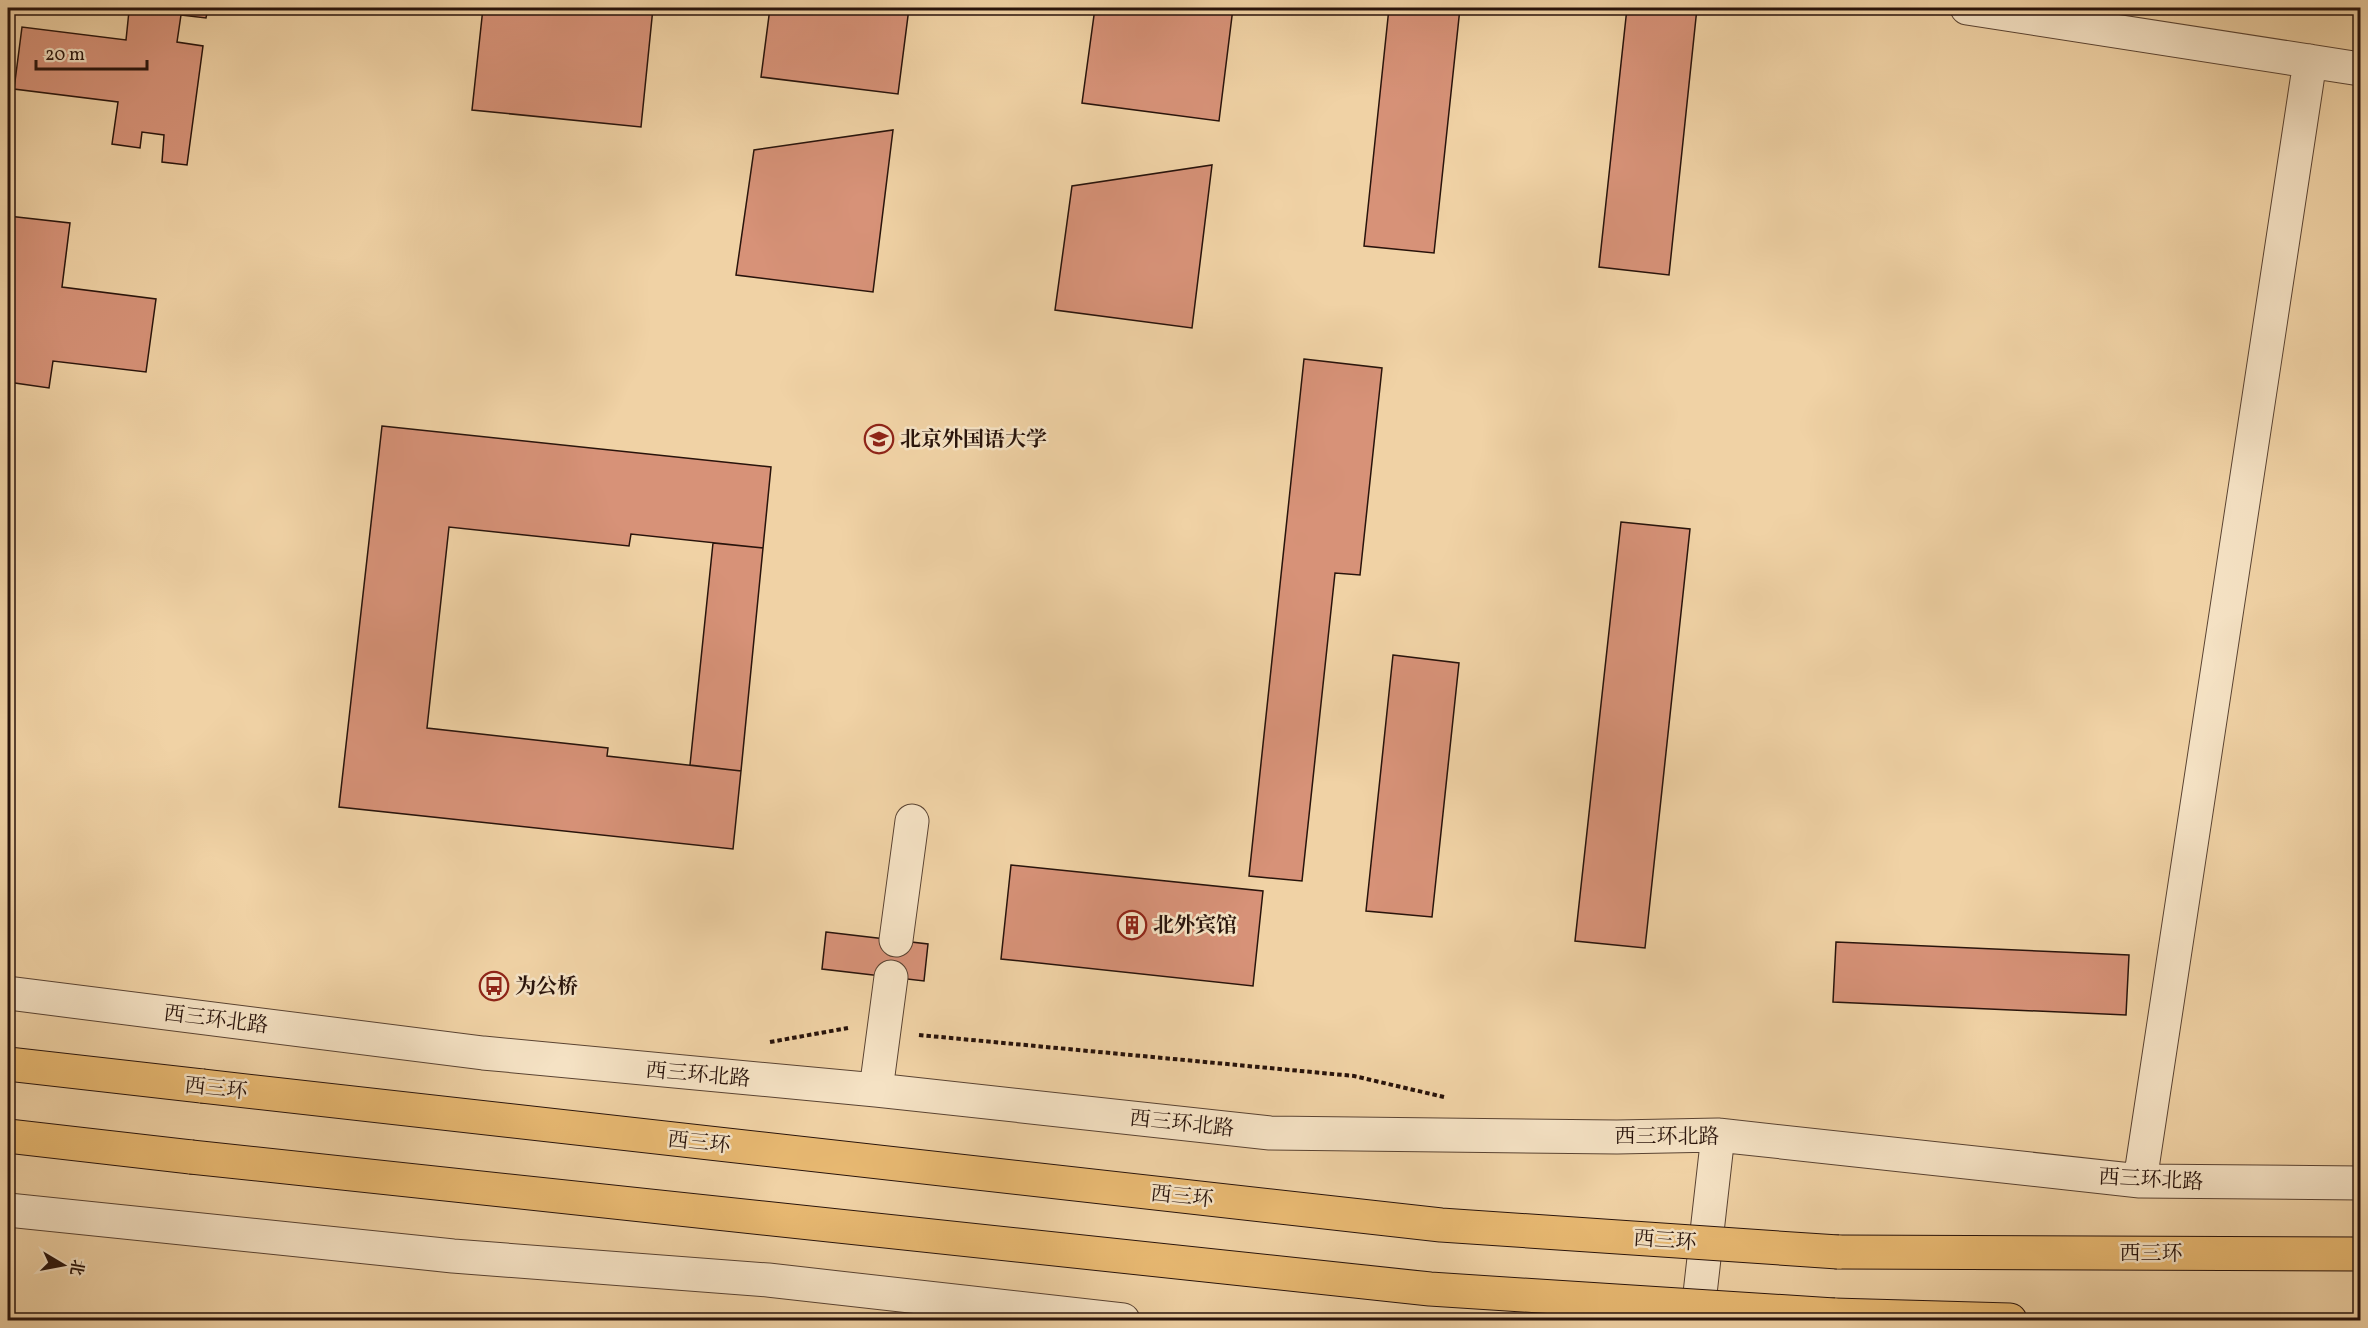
<svg xmlns="http://www.w3.org/2000/svg" width="2368" height="1328" font-family="Vollkorn,'Noto Serif SC',serif">
	<style>
		.building { fill: #d79278; stroke: #28130b; stroke-width: 1.5 }
		.lines { fill: none; stroke-linecap: round; stroke-linejoin: round }
		.minor-casing { stroke: #5a4332; stroke-width: 35 }
		.highway-casing { stroke: #28130b; stroke-width: 35 }
		.path { stroke: #28130b; stroke-width: 4; stroke-dasharray: 4.5 3; stroke-linecap: butt }
		.minor { stroke: #f5e2c4; stroke-width: 33 }
		.highway { stroke: #e8b972; stroke-width: 33 }
		.highway-bridge-casing { stroke: #28130b; stroke-width: 35; stroke-linecap: butt }
		.highway-bridge { stroke: #e8b972; stroke-width: 33 }
		.labels { text-anchor: middle; stroke-width: 5; stroke-linejoin: round; paint-order: stroke }
		.poi-label { font-size: 21px; font-weight: bold; fill: #28130b; stroke: #f5e2c4; text-anchor: start }
		.street-label { font-size: 21px; fill: #28130b; stroke: #f5e2c4 }
	</style>
	<rect width="100%" height="100%" fill="#f0d2a5"/>
	<filter id="stains"><feTurbulence type="fractalNoise" baseFrequency=".00333" numOctaves="4"/><feColorMatrix values="0 0 0 0 .2 0 0 0 0 .09 0 0 0 0 .02 0 0 0 .5 -.17"/></filter>
	<radialGradient id="worn" r=".72"><stop offset=".6" stop-color="#630" stop-opacity="0"/><stop offset="1" stop-color="#630" stop-opacity=".3"/></radialGradient>
	<path class="building" d="M102,8h106l-2,10 -25,-3 -4,27 26,4 -16,119 -25,-3 2,-27 -22,-3 -2,16 -28,-4 6,-42 -104,-13 8,-62 104,13 3,-29z
		M483,8h170l-12,119 -169,-17z
		M770,8h139l-11,86 -137,-17z
		M1095,8h138l-14,113 -137,-18z
		M1389,8h71l-26,245 -70,-7z
		M1627,8h70l-28,267 -70,-8z
		M893,130l-20,162 -137,-17 18,-125z
		M1212,165l-20,163 -137,-18 17,-124z
		M8,216l62,7 -8,64 94,12 -10,73 -93,-11 -4,27 -41,-6z
		M1304,359l78,9 -22,207 -25,-2 -33,308 -53,-5z
		M382,426l389,41 -8,81 -132,-14 -2,12 -180,-19 -22,201 181,20 -1,8 134,15 -8,78 -394,-42z
		M1621,522l69,7 -45,419 -70,-7z
		M713,543l50,5 -22,223 -51,-6z
		M1393,655l66,8 -27,254 -66,-6z
		M1011,865l252,26 -10,95 -252,-27z
		M826,932l102,12 -4,37 -102,-12z
		M1836,942l293,13 -3,60 -293,-13z"/>
	<g class="lines">
		<g class="minor-casing">
			<path id="minor" d="M1967,8l393,61
				M896,940l16,-119
				M8,993l475,60 393,37 394,43 347,4 101,-2 422,46 220,2
				M876,1090l15,-113
				M2140,1181l170,-1120
				M8,1210l445,46 315,24 355,40
				M1697,1320l21,-185"/>
		</g>
		<g class="highway-casing">
			<path id="highway" d="M8,1064l194,22
				M8,1136l183,21
				M1838,1252l522,2
				M1834,1315l176,5"/>
		</g>
		<path class="path" d="M919,1035l435,41 90,21
			M770,1042l78,-14"/>
		<use href="#minor" class="minor"/>
		<use href="#highway" class="highway"/>
		<g class="highway-bridge-casing">
			<path id="highway-bridge" d="M202,1086l1239,139 397,27
				M191,1157l1239,132 404,26"/>
		</g>
		<use href="#highway-bridge" class="highway-bridge"/>
	</g>
	<defs>
		<g id="university-ring" transform="scale(1.5)"><circle r="9.5" fill="#f5e2c4" stroke="#8f2418" stroke-width="1.5"/><path d="M0-5L7-2L0 1L-7-2ZM-4 1L0 2.5L4 1V4Q0 6-4 4Z" fill="#8f2418"/></g>
		<g id="building-ring" transform="scale(1.5)"><circle r="9.5" fill="#f5e2c4" stroke="#8f2418" stroke-width="1.5"/><path d="M-4-6H4V6H1V3H-1V6H-4ZM-2.5-4.3h1.7v1.8h-1.7ZM.8-4.3h1.7v1.8H.8ZM-2.5-1h1.7V.8h-1.7ZM.8-1h1.7V.8H.8Z" fill="#8f2418"/></g>
		<g id="bus-ring" transform="scale(1.5)"><circle r="9.5" fill="#f5e2c4" stroke="#8f2418" stroke-width="1.5"/><path d="M-5-6H5V4H4V6H2V4H-2V6H-4V4H-5ZM-3.5-4V0h7V-4ZM-3.5 1.2v1.5H-2V1.2ZM2 1.2v1.5H3.5V1.2Z" fill="#8f2418"/></g>
	</defs>
	<g fill-rule="evenodd">
		<use href="#university-ring" x="879" y="439"/>
		<use href="#building-ring" x="1132" y="925"/>
		<use href="#bus-ring" x="494" y="986"/>
	</g>
	<g class="labels">
		<g class="poi-label">
			<text x="900" y="446">北京外国语大学</text>
			<text x="1153" y="932">北外宾馆</text>
			<text x="515" y="993">为公桥</text>
		</g>
		<g class="street-label">
			<text transform="translate(216 1019) rotate(7)" y="7">西三环北路</text>
			<text transform="translate(698 1074) rotate(5)" y="7">西三环北路</text>
			<text transform="translate(216 1088) rotate(6)" y="7">西三环</text>
			<text transform="translate(1182 1123) rotate(6)" y="7">西三环北路</text>
			<text x="1667" y="1143">西三环北路</text>
			<text transform="translate(699 1142) rotate(6)" y="7">西三环</text>
			<text transform="translate(2151 1179) rotate(3)" y="7">西三环北路</text>
			<text transform="translate(1182 1196) rotate(6)" y="7">西三环</text>
			<text transform="translate(1665 1240) rotate(4)" y="7">西三环</text>
			<text x="2151" y="1260">西三环</text>
		</g>
	</g>
	<rect width="2368" height="1328" fill="none" stroke="#f0d2a5" stroke-width="30"/>
	<rect x="9" y="9" width="2350" height="1310" fill="none" stroke="#28130b" stroke-width="3"/>
	<rect x="15" y="15" width="2338" height="1298" fill="none" stroke="#28130b" stroke-width="1.5"/>
	<g transform="translate(63 1265) rotate(100)" stroke="#f5e2c4" stroke-width="4.5" paint-order="stroke">
	<path d="M0-4.5L10 22L0 15L-10 22Z" fill="#28130b"/>
	<text y="-9" font-size="16" font-weight="bold" text-anchor="middle" fill="#28130b">北</text>
	</g>
	<path d="M36 60v9h111v-9" fill="none" stroke="#28130b" stroke-width="3"/>
	<text x="45" y="60" font-size="18" fill="#28130b" stroke="#f5e2c4" stroke-width="4.5" paint-order="stroke">20 m</text>
	<rect width="100%" height="100%" filter="url(#stains)"/>
	<rect width="100%" height="100%" fill="url(#worn)"/>
</svg>
